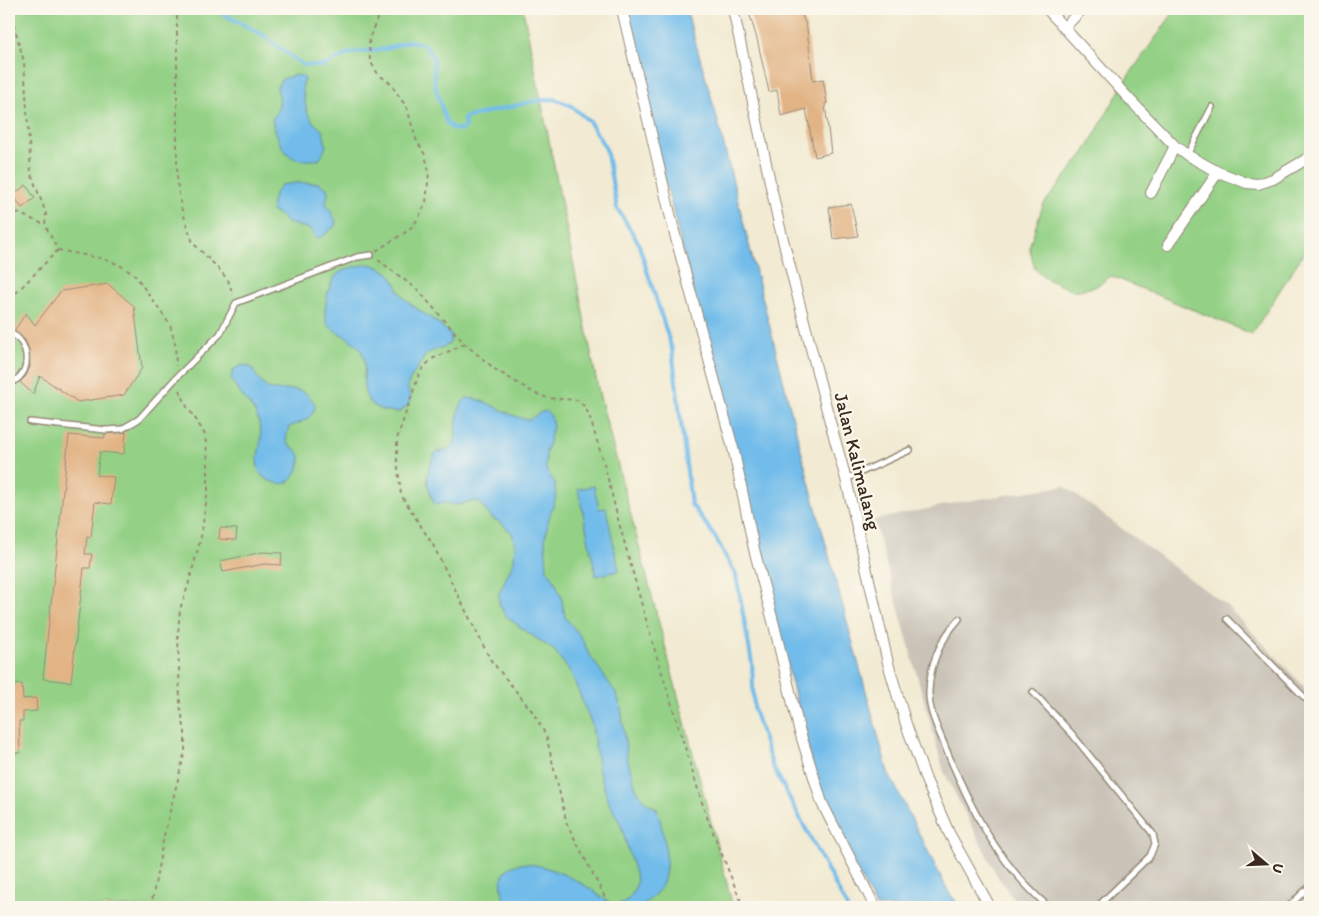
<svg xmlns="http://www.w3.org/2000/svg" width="1319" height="916" font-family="Itim,sans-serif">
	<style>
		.industrial { fill: #c9c3b8 }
		.green { fill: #94d186; stroke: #687e52 }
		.water { fill: #71bcea; stroke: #567384 }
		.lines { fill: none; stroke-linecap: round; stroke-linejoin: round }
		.stream { stroke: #71bcea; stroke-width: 4 }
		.building { fill: #e2b485 }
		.service-casing { stroke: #968a78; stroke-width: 8 }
		.minor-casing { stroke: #968a78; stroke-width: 12 }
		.path { stroke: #968a78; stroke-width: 2; stroke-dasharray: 4 4; stroke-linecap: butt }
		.service { stroke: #fff; stroke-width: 5 }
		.minor { stroke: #fff; stroke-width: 10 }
		.labels { text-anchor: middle; stroke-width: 4.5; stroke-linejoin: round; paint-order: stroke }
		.street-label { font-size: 19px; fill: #3b2a1e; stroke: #fbf7ec }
	</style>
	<rect width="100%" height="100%" fill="#fbf7ec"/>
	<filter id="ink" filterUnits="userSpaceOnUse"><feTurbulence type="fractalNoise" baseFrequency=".02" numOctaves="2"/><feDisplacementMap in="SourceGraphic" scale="10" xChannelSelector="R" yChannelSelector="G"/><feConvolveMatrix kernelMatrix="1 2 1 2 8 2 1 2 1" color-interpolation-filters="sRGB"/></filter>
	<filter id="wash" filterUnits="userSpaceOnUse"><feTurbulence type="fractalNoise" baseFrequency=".0096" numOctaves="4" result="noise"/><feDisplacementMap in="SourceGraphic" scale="20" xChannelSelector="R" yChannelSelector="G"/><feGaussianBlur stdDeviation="1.12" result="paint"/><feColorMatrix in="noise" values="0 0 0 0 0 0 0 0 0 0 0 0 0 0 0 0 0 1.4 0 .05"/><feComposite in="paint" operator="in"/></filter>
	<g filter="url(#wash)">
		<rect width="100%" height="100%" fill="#f2ead2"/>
		<path class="industrial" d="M1064,486l163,120 83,87v214h-291l-21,-30 -54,-105 -70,-252 86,-18z"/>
		<path class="green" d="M9,9h514l76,384 134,514h-724z
			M1176,9h134v234l-58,91 -141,-58 -16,11 -22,4 -26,-12 -12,-10 -6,-22 14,-42 41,-52 43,-75z"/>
		<path class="water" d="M622,9h64l30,105 94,372 78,286 61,121 12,14h-85l-54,-104z
			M295,75l7,1 3,3 -3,8 5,25 6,10 10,9 3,14 -3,9 -4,6c-6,-1 -11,1 -17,0 -19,0 -26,-26 -30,-40 8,-13 9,-18 5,-33l5,-8z
			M295,183h24l8,5 1,5 -2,10 10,18 -1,5 -15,12 -5,-1 -5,-8 -23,-6 -6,-7 -9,-5c-2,-9 3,-19 9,-26z
			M368,264c8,1 19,6 24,13 6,7 5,16 15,24 14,12 31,20 44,34l-1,8c-7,6 -17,6 -24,12 -2,2 -16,24 -17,27 -3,5 0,10 2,15l-3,8 -8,7c-11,0 -21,-1 -29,-9 -16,-18 1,-36 -11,-54 -8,-11 -21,-14 -31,-23 -9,-9 -1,-46 10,-53 7,-5 20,-7 29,-9z
			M242,365l9,2c5,8 9,17 17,21 12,7 30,-6 43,11 3,3 4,3 4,7 -1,13 -16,17 -26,21l-3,9 2,9c4,2 8,4 10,7 6,9 -2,25 -10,30 -5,2 -10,2 -15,0 -22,-7 -15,-25 -12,-42 0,-7 -2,-20 -5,-26 -7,-12 -18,-21 -25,-35l2,-9z
			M466,398c22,0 39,18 63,22l10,-7 7,-2 5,5 2,11 -7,27v15l9,14 1,14 -7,21 -4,21 2,30 7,10 7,17 4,21 16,20 8,17 27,39 5,14 6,51 9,30 8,13 13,8c6,21 15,57 4,78 -4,8 -14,12 -18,20h-137c-4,-14 -10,-34 7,-41 18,-9 59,11 76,22 7,4 17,15 26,16 12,1 20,-12 22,-23l-16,-56 -12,-22 -10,-31 -7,-47 -21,-52 -17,-23 -33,-22 -16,-13 -6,-11v-11l15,-32 1,-16 -3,-12 -11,-10 -9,-5 -13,-16 -6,-1 -17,4 -11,-2 -10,2c-10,-21 -10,-32 0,-52l13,-4 6,-4c4,-17 0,-34 12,-47z
			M594,486l5,23 7,-1 13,63 -23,5 -18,-87z"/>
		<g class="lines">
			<path class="stream" d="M214,9l47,25 42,31 20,1 27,-13 36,-4 23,-8 16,4 8,13 2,27 11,37 6,6 9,2 4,-4 -1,-8 70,-17 20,-2 16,6 19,16 17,28 11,59 21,34 34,107 19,155 23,31 22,40 16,88 2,46 18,56 75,142"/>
		</g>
		<g id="blocks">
			<path class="building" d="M748,9h52l7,20 6,52 10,-2 4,24 -2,1 6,49 -16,4 -9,-48 -25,7 -4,-26 -8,2 -12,-53z
				M26,185l9,13 -13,10 -9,-13z
				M851,204l7,32 -25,3 -4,-32z
				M108,284l26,22 8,62 -18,27 -46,7 -38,-26 -7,18 -13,-12 6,-6 4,-9 -1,-18 -4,-9 -11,-9 12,-18 9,12 26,-34z
				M126,432l-2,22 -24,-2 -3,23 17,2 -3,27 -16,-2 -4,35 -4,-1 -2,18h7l-2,14h-6l-13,114 -28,-3 26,-244 35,3 1,-4z
				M220,528l17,1 -1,11 -17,-1z
				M263,552l19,1 -1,12 -17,-1 -41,8 -3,-11z
				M22,684l1,15 13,-1 1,13 -14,1v9h-4l1,32h-11v-68z"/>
		</g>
	</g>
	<g filter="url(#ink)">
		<use href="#blocks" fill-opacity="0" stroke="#968a78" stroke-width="1"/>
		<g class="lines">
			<g class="service-casing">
				<path id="service" d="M1187,155l25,-48
					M9,300l2,-2
					M9,333c22,7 24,44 0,50
					M30,422l76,8 16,-1 17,-10 37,-41 44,-44 16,-31 121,-46 14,-2
					M846,479l64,-29
					M959,619c-18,20 -29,44 -30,72 -1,21 10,39 17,58 25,60 52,115 103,158
					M1227,619l83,84
					M1033,692l39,42 81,100 2,10 -5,12 -53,51
					M1288,907l22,-21"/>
			</g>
			<g class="minor-casing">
				<path id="minor" d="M622,9l52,222 60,221 20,97 20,76 25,104 23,74 53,104
					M733,9l46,215 51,198 16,57 42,184 18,61 20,56 23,53 41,74
					M1047,9l84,92 44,45 12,9 31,17 29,11 11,1 15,-5 37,-22
					M1064,28l18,-19
					M1151,193l24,-47
					M1168,245l50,-73"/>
			</g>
			<path class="path" d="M11,9v5l13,48 7,112 15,39 -1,12 13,25
				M181,9l-4,6v167l4,25 12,36 24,24 11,13 5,15
				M9,26l2,-9
				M9,209l36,16
				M58,250l42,8 18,6 17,11 35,50 5,18 1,23
				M376,251l33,-21 9,-11 8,-16 3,-31 -4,-17 -9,-16 -9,-31 -17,-25 -12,-9 -8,-13 -1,-22 12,-30
				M378,260l40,30 47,54 31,26 40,24 12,4 29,2 7,6 5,9 16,52 14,56 33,118 53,171 38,95
				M16,293l42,-43
				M465,344l-33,15 -12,12 -23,68v21l4,35 32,50 57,114 42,52 14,24 21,89 43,83
				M151,907l13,-72 21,-84v-19l-5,-27 -2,-71 2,-25 8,-23 13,-49 7,-48v-28l-3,-26 -8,-14 -10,-14 -8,-19"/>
			<use href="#service" class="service"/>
			<use href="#minor" class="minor"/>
		</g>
	</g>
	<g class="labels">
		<g class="street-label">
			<text transform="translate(858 461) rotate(76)" y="7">Jalan Kalimalang</text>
		</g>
	</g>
	<rect width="1319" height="916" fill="none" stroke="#fbf7ec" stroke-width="30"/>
	<g transform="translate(1266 864) rotate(109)" stroke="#fbf7ec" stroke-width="4" paint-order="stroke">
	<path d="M0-4L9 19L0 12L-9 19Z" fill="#3b2a1e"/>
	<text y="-8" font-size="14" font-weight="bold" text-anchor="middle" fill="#3b2a1e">U</text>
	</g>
</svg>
